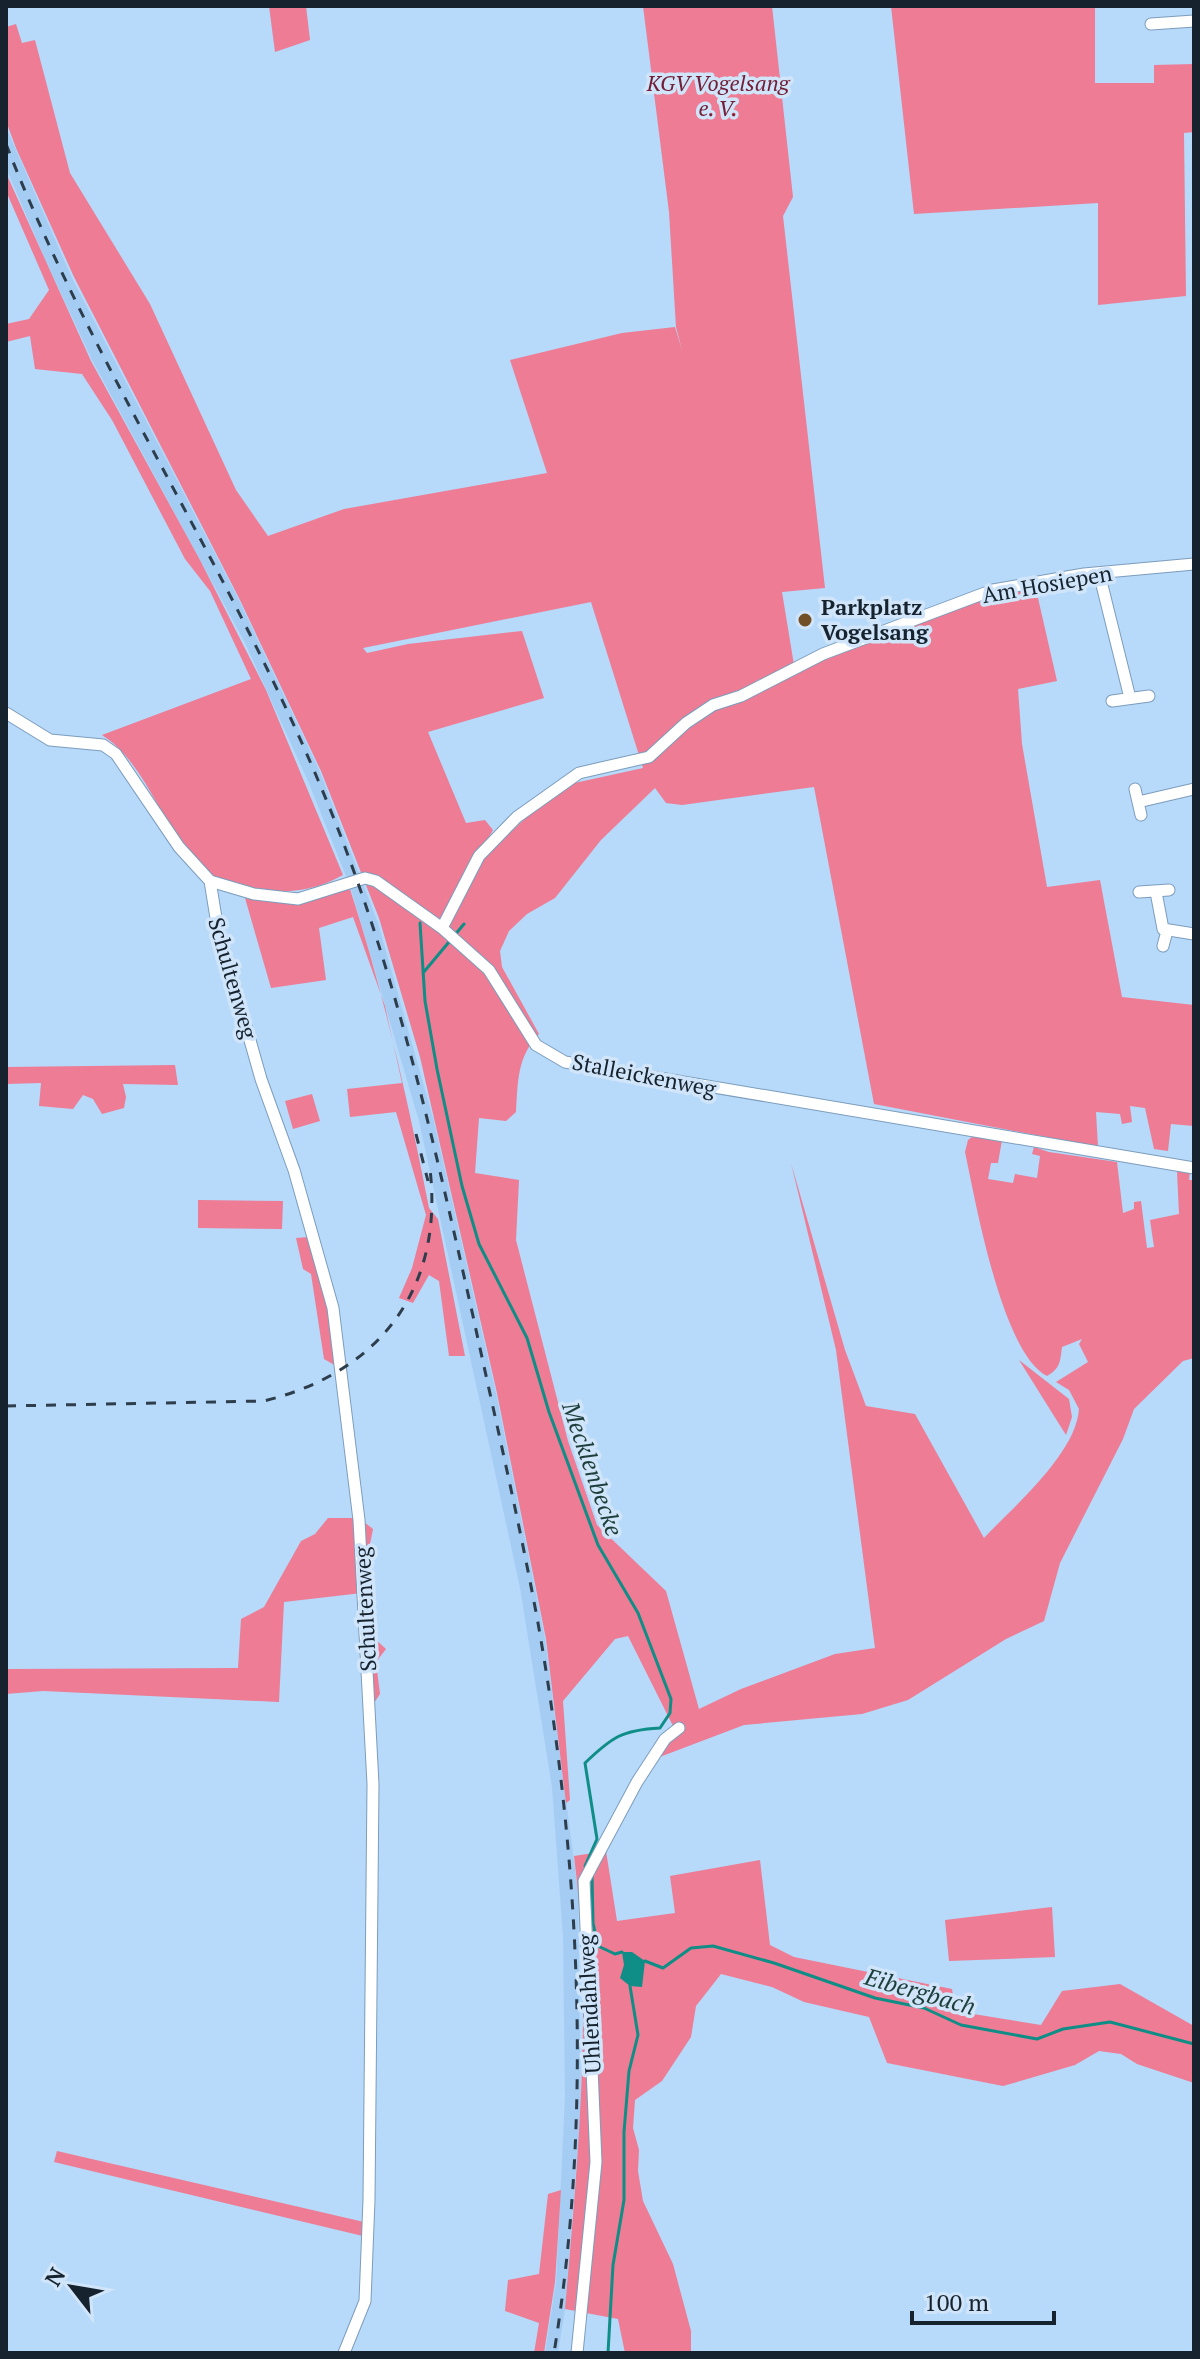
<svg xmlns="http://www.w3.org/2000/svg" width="1200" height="2359" font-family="'PT Serif',serif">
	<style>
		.built { fill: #a5cdf4 }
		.green { fill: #ed7c94; fill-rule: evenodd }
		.water { fill: #0e8e86 }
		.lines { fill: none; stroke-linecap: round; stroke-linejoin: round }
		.stream { stroke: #0e8e86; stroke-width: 3 }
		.minor-casing { stroke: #7c9dbc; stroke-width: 13 }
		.minor { stroke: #fff; stroke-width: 11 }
		.rail { stroke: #2d3d4c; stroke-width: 3; stroke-dasharray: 10 10; stroke-linecap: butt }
		.poi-dot { fill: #714f27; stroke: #d0e5f9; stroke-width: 3 }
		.labels { text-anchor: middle; stroke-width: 7; stroke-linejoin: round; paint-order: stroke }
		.park-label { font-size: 22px; font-style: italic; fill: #711e36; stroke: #d0e5f9 }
		.street-label { font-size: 22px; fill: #16232f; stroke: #d0e5f9 }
		.poi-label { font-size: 22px; font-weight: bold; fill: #16232f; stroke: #d0e5f9; text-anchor: start }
		.water-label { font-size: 24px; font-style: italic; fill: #1d3e3b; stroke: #d0e5f9 }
	</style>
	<rect width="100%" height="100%" fill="#b7d9fa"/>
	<path class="built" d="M6,127l66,151 166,320 82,174 58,151 55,195 63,275 49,246 33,253 3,218 -16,199 -7,44h-13l11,-71 9,-185 -2,-160 -11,-150 -32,-199 -101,-467 -69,-235 -42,-105 -63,-138 -153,-283 -47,-101 -39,-91z"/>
	<path class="green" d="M269,6h37l4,34 -35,12z
		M643,6h129l21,191 -10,19 42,372 -43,4 12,73 -38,16 1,5 229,-89 36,-8 5,9h11l19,83 -39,8 4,55 25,143 53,-7 22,117 72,8v121l-23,-2 -3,27 -14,-2 -9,-41 -15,-2 2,16 -10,2 -2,-10 -24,-2 2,35 -224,-43 -60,-317 -132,18 -16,-2 -11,-15 -54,52 -46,58 -28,16 -18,17 -9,20 2,16 37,67c-22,23 -21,47 -23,78l-10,9 -27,-3 -4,55 44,7 -3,60 52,201 29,84 69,66 33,118 42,-20 94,-35 40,-6 -39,-298 -45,-187 54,187 21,56 49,8 69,124c29,-31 92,-84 95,-129l-10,-19 -13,-8 32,-20 -9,-18 3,-5 -20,8c-2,14 -1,21 -15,29 -45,-23 -71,-173 -82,-224l3,-12 4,-3 30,3 -4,23h-7l-3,16 25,4 2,-9 22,4 3,-22 -8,-2 2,-7 15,5 68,10 6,51 11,-4v-7l7,-1 6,47 7,-1 -4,-27 29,-6 -2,-43h13l-1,9h5v178l-11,3 -49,48 -11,30 -63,124 -16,58 -38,18 -98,61 -46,14 -118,11 -87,33 20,-24 -49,-98 -13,3 -52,62 7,99 -4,3 -20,-164 -49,-246 -77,-336 -41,-139 -58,-147 -82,-173 -165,-321 -58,-129 -10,-27v-94l10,-3 6,19 13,-3 35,133 80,131 86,186 32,46 76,-27 203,-36 -37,-113 112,-27 53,-6 7,23 -6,-23 -7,-115zM591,602l52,166 -73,16 -29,20 -55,51 -42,73 18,-45 31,-53 -8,-10 -19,3 -38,-91 116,-34 -22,-67 -114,13 -41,9 -4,-5z
		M891,6h204v77h59v-18l40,-1v68l-10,1 2,163 -88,9v-102l-184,11z
		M6,173l85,188 109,199 66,130 77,185c-28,16 -59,20 -89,13 -12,-3 -32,-5 -42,-12 -47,-35 -62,-111 -110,-141l149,-56 -41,-88 -25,-32 -73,-139 -30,-46 -47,-5 -5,-33 -24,6v-18l23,-5 20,-29 -43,-99z
		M350,889c34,105 58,211 79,319l9,11 27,137h-16l-10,-75 -10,-6 -16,28 -14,-5 13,-30 14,-53 -30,-103 -46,5 -3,-28 55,-6 -17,-77 -32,-89 -34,11 7,52 -55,8 -26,-90 46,4z
		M175,1065l3,20 -55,-1 3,13 -2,11 -22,6 -9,-15 -10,-4 -10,14 -34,-3 2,-23 -35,1v-17z
		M312,1094l8,27 -27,8 -8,-28z
		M198,1200l85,1 -1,28 -84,-1z
		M309,1237l34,133 -19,-11 -13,-85 -8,-5 -7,-31z
		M1019,1360l50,39 3,18 -6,18z
		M328,1518h31l14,11 -5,25 7,85 11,10 -10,13 4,32 -10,15 -8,-116 -78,9 -5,100 -236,-11 -37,3v-25l232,-1 3,-49 23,-12 37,-66 14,-7z
		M606,1851l11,70 58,-8 -5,-37 90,-16 10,85 24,12 158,32 3,22 86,14 21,-34 58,-7 74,42v57l-57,-19 -16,-10 -22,-3 -24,14 -72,21 -116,-23 -18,-46 -65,-15 -32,-15 -51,-13 -25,32 -5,31 -29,44 -27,19 -2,28 6,22 -1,21 5,30 30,63 18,67v22h-66l-7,-34 -53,-10c13,-150 28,-303 9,-453z
		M1052,1907l3,50 -106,4 -4,-41z
		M57,2151l307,71 3,15 -313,-75z
		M561,2190l-6,92 -11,71h-10l5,-30 -34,-12 3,-31 31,-6 9,-80z"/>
	<path class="water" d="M622,1952h10l13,9 -3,26 -12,-1 -10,-8 4,-13z"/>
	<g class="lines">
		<path class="stream" d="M420,923l5,78 12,68 25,117 17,58 48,94 22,74 49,133 40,68 33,86 -1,14 -10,15c-38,2 -48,9 -75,35l12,76 -12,27 2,3
			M423,973l41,-49
			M592,1875l1,48 5,23 17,8 7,-2
			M645,1961l18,7 28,-20 22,-2 61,17 101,35 49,10 37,17 76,14 26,-10 47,-7 84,22
			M608,2353l5,-88 11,-65v-68l5,-61 9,-36 -8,-49"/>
		<g class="minor-casing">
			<path id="minor" d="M1151,24l43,-3
				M1099,573l31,125
				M1112,701l37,-5
				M6,713l44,27 53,5 13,9 63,93 31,34 44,13 44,5 67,-21 11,3 66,47 47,42 47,75 29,17 629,106
				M1135,789l6,26
				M1138,802l56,-13
				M210,881l7,43 44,155 33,91 39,138 26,212 14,264 -4,416 -4,101 -21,52
				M1139,892l30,-2
				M1156,892l7,37 31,5
				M442,928l37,-72 38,-39 62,-44 70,-16 37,-34 27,-18 28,-9 82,-42 170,-64 91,-16 110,-10
				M1163,946l4,-15
				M577,2353l19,-191 -12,-281 53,-99 28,-43 14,-11"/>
		</g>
		<use href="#minor" class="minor"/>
		<path class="rail" d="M6,144c86,221 220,418 312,636 74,173 114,354 155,536 22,102 46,204 65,307 42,238 55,491 16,730
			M416,1134l12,47
			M6,1406l258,-5c115,-28 180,-112 166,-232"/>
	</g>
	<circle class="poi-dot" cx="805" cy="620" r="8"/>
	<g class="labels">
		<g class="park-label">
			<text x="718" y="91">KGV Vogelsang<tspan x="718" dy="25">e. V.</tspan></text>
		</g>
		<g class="street-label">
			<text transform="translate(1047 584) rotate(-10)" y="8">Am Hosiepen</text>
			<text transform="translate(233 978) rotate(74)" y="8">Schultenweg</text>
			<text transform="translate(644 1075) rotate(11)" y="8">Stalleickenweg</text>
			<text transform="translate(365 1609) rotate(-93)" y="8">Schultenweg</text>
			<text transform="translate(589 2004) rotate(-93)" y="8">Uhlendahlweg</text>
		</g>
		<g class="poi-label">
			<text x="821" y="615">Parkplatz<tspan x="821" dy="25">Vogelsang</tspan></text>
		</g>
		<g class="water-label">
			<text transform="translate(592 1469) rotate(71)" y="8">Mecklenbecke</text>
			<text transform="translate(920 1992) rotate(16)" y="8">Eibergbach</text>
		</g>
	</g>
	<rect width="1200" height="2359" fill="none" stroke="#16232f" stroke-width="16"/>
	<g transform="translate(72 2287) rotate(301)" stroke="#d0e5f9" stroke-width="6" paint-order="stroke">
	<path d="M0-6L14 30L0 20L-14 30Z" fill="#16232f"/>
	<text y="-12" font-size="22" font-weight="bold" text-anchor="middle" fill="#16232f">N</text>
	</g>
	<path d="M912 2311v12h142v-12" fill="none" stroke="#16232f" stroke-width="4"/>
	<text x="924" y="2311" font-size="24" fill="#16232f" stroke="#d0e5f9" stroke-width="6" paint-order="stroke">100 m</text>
</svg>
